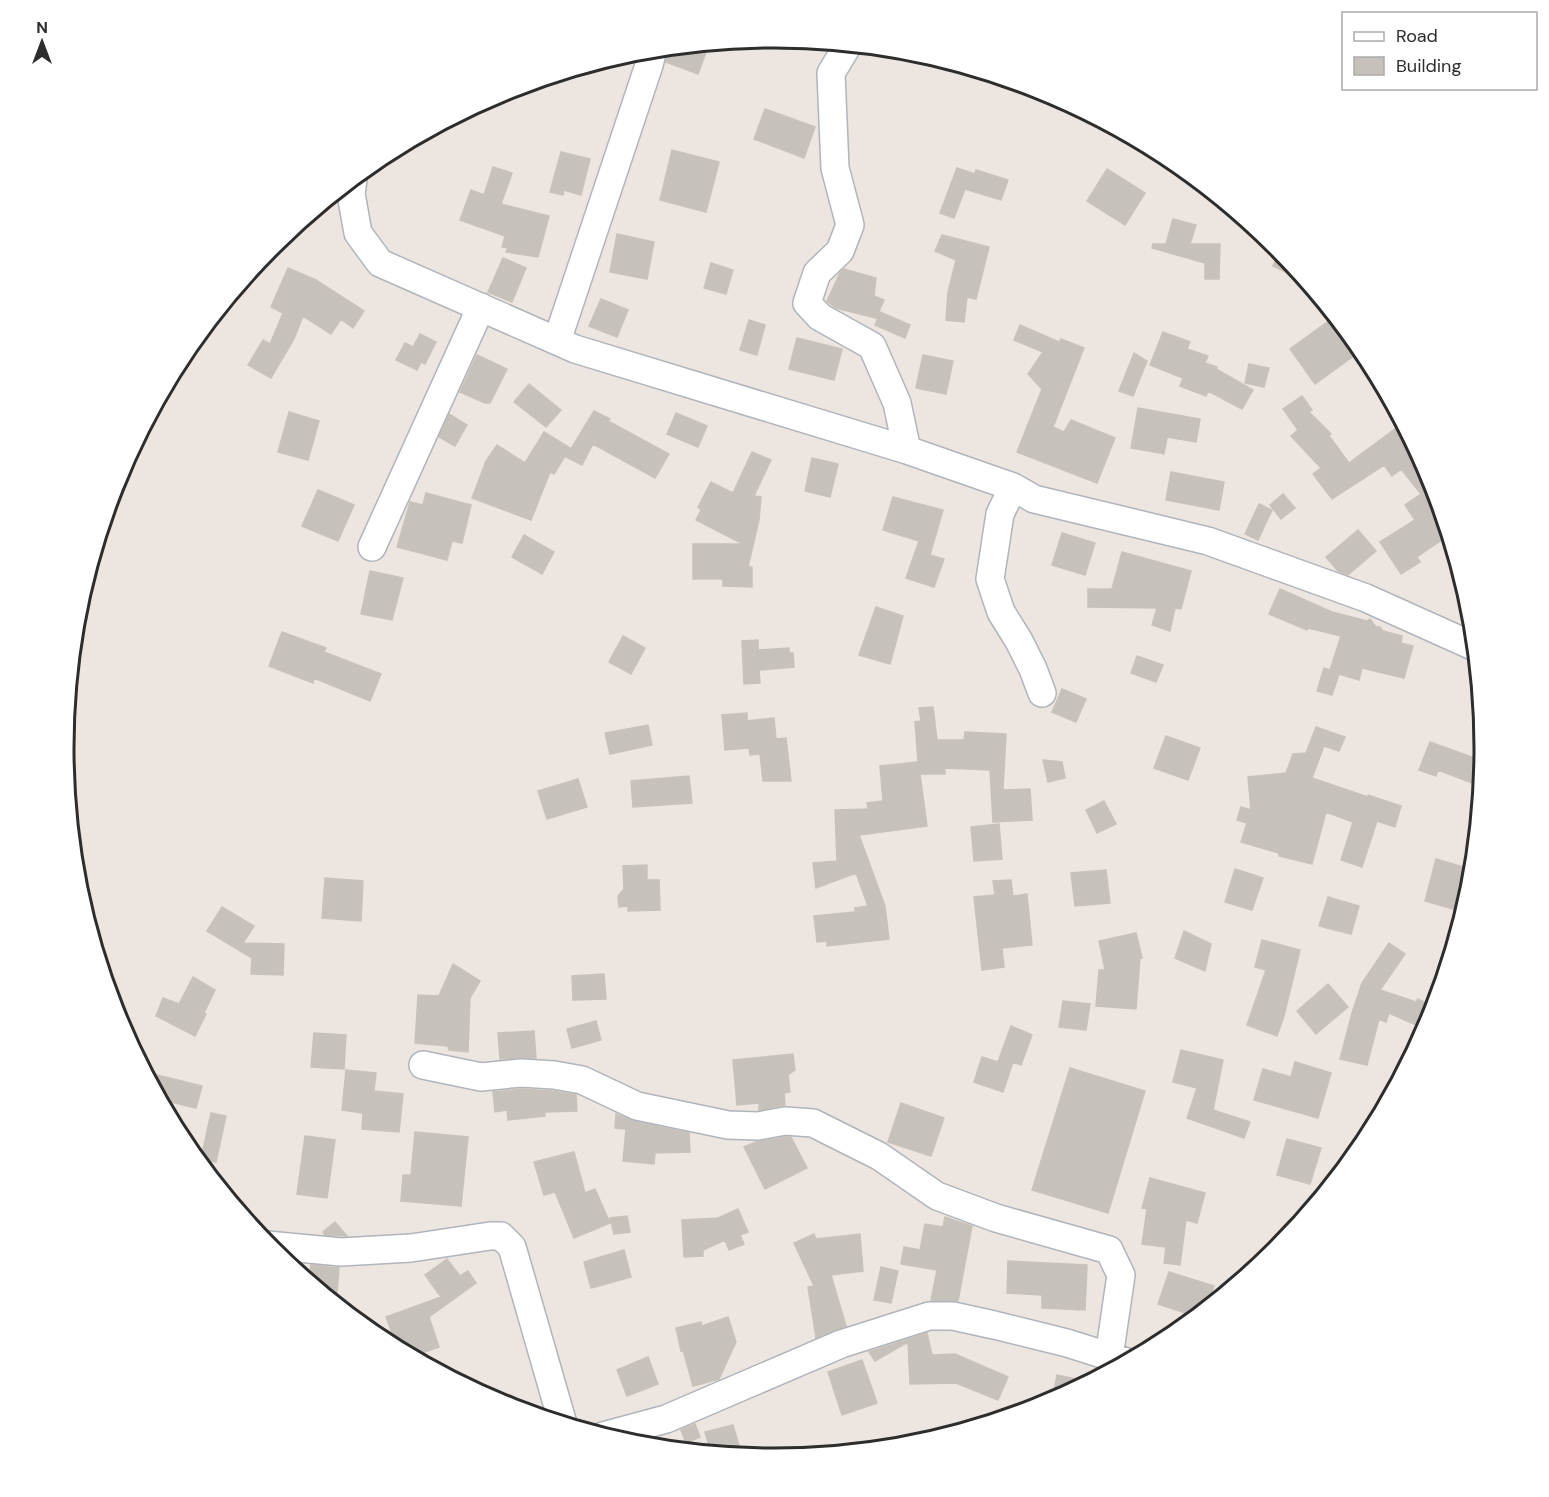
<svg xmlns="http://www.w3.org/2000/svg" width="1549" height="1497" font-family="'DM Sans',sans-serif">
	<style>
		.building { fill: #c6c1bb; stroke: #c9c2b9; stroke-width: 1.5 }
		.lines { fill: none; stroke-linecap: round; stroke-linejoin: round }
		.minor-casing { stroke: #b0b4bc; stroke-width: 30 }
		.minor { stroke: #fff; stroke-width: 27 }
		.rim { fill: none; stroke: #2d2d2d; stroke-width: 3 }
	</style>
	<rect width="100%" height="100%" fill="#ede6e0"/>
	<path class="building" d="M709,44l-11,30 -32,-12 2,-14z
		M765,109l50,18 -11,31 -50,-19z
		M672,150l47,12 -13,50 -46,-12z
		M561,152l29,7 -9,36 -17,-5 -1,5 -13,-3z
		M493,167l19,6 -11,31 48,12 -11,41 -32,-5 2,-4 -6,-1 3,-11 -45,-16 11,-30 13,5z
		M957,168l18,6 1,-4 32,10 -7,20 -36,-11 -11,29 -14,-5z
		M1107,169l38,24 -20,32 -38,-24z
		M1173,219l23,6 -6,19h30l-1,35h-14v-16l-53,-15 1,-4h13z
		M617,234l37,8 -7,37 -37,-7z
		M942,235l47,12 -13,52 -9,-2 -3,25 -18,-2 2,-28 8,-32 -21,-9z
		M1281,250l7,9 20,24 -35,-17z
		M503,258l23,10 -14,34 -24,-10z
		M711,263l22,7 -7,24 -22,-6z
		M288,268l28,12 48,31 -11,17 -12,-9 -10,15 -28,-18 -9,23 -23,39 -23,-13 15,-25 7,4 13,-31 -12,-6z
		M844,269l32,9 -2,18 10,4 -8,18 -40,-10 -9,-7 13,-28z
		M601,299l27,11 -11,27 -28,-11z
		M880,312l30,13 -5,13 -30,-13z
		M749,320l16,5 -8,30 -17,-5z
		M1330,320l25,35 -40,29 -25,-35z
		M1020,325l39,17 2,-3 23,9 -31,79 11,5 7,-12 44,18 -18,45 -80,-31 25,-63 -14,-15 15,-22 -29,-12z
		M1163,332l27,10 -3,7 21,7 -3,7 12,4 -1,2 37,21 -11,19 -34,-18 -2,5 -26,-10 3,-8 -33,-13z
		M420,334l16,8 -11,22 -4,-2 -4,8 -21,-10 9,-17 8,4z
		M797,338l45,11 -8,31 -45,-11z
		M1134,353l13,8 -14,35 -14,-5z
		M477,355l30,14 -17,34h-5l-25,-11z
		M923,355l30,6 -7,33 -30,-6z
		M1249,364l20,4 -5,19 -19,-4z
		M529,384l32,26 -15,17 -32,-25z
		M1302,396l10,14 -3,2 22,22 -2,2 20,27 54,-40 30,59 16,53 -32,22 3,5 -19,12 -21,-32 35,-22 -10,-15 16,-11 -20,-25 -9,7 -8,-11 -52,34 -19,-25 8,-6 -30,-32 7,-6 -15,-21z
		M1138,408l62,11 -4,23 -29,-5 -3,17 -33,-6z
		M594,411l16,8 -2,2 61,33 -14,24 -62,-34 -11,21 -16,-8z
		M289,412l30,9 -11,39 -30,-8z
		M676,413l31,13 -9,21 -31,-13z
		M449,414l18,11 -12,21 -16,-9z
		M544,432l26,16 -16,26 -4,-2 -19,48 -59,-22 14,-37 11,-16 28,18z
		M752,452l19,8 -17,36 7,1 -2,23 -11,47h4v20l-29,-1v-7h-30v-35h50l-47,-24 5,-10 -3,-3 13,-25 22,11z
		M812,458l26,6 -8,33 -25,-6z
		M1171,472l53,10 -5,28 -53,-10z
		M318,490l36,15 -16,36 -36,-15z
		M426,493l45,12 -9,38 -10,-2 -5,19 -50,-13 13,-45 13,3z
		M1283,494l12,14 -14,11 -11,-14z
		M893,497l50,13 -13,45 14,4 -10,28 -28,-9 13,-37 -36,-11z
		M1259,504l13,6 -14,30 -13,-6z
		M1358,530l18,21 -28,24 -10,-4 -12,-14z
		M1062,533l33,10 -10,32 -33,-10z
		M524,535l30,17 -12,22 -30,-17z
		M1122,552l69,19 -10,38 -6,-1 -5,23 -18,-6 5,-17 -69,-1v-18h24z
		M370,571l33,7 -11,42 -31,-6z
		M1280,589l52,23 35,9 3,-2 6,8h4l3,4 19,5 -1,7 12,3 -9,32 -42,-10 -3,12 -20,-6 -7,21 -15,-4 7,-23 6,2 11,-34 -33,-8 -1,2 -38,-16z
		M876,607l27,9 -13,48 -31,-9z
		M282,632l44,16 -2,4 57,22 -11,27 -56,-23 -1,5 -44,-17z
		M623,636l22,12 -14,26 -22,-12z
		M758,640v10l31,-2v5h4l1,14 -35,3 1,13 -16,1 -2,-43z
		M1137,656l26,9 -7,17 -25,-9z
		M1062,689l24,10 -10,23 -24,-10z
		M933,707l4,33h27l1,-8 41,2 -3,56 27,-1 2,31 -39,2 -3,-52 -45,-2v6h-25l7,52 -68,9 26,71 4,33 -62,7v-5l-10,1 -3,-26 41,-4v-4l13,-2 -12,-33 -40,15 -3,-25 24,-2 -2,-51 33,-1 -1,-6 16,-2 -3,-35 38,-4 -3,-40 6,-1 -2,-13z
		M747,713v8l27,-3 2,21 10,-1 5,43h-28l-3,-27 -10,1 -1,-7 -24,2 -3,-35z
		M648,725l4,20 -42,9 -5,-21z
		M1316,727l29,10 -6,14 -15,-5 -12,32 56,19v-2l33,11 -6,21 -18,-6 -15,46 -21,-7 12,-38 -27,-10 -14,52 -33,-8v-3l-38,-11 6,-19 -10,-3 4,-13 10,3 -3,-33 38,-4 7,-19 13,-1z
		M1166,736l34,12 -12,32 -34,-12z
		M1430,742l50,18 -8,23 -34,-13 -2,6 -17,-6z
		M1043,760l19,2 3,16 -17,4z
		M689,776l3,27 -59,4 -2,-26z
		M578,779l9,28 -40,12 -9,-28z
		M1104,801l12,23 -19,9 -11,-23z
		M999,824l3,35 -28,2 -3,-34z
		M1436,859l38,11 -2,18 -8,24 -39,-11z
		M647,865v15h12l1,30 -32,1v-5l-9,1 -1,-11 6,-7 -1,-23z
		M1235,869l28,9 -11,32 -27,-8z
		M1106,870l4,33 -35,3 -4,-33z
		M325,878l38,3 -2,40 -39,-3z
		M1011,880l2,16 14,-2 5,51 -30,3 2,19 -22,3 -8,-73 21,-2 -2,-14z
		M1328,897l31,9 -8,28 -32,-8z
		M222,907l32,19 -11,17 41,1 -1,31 -32,-1 1,-16 -45,-27z
		M1184,931l27,13 -6,27 -30,-13z
		M1136,933l6,25h-2l-4,51 -40,-3 3,-36h6l-6,-29z
		M1262,940l38,10 -16,66 -7,20 -30,-11 19,-55 -11,-3z
		M1389,943l16,11 -25,36 36,12 2,-3 12,6 -4,9 5,2 -6,13 -36,-16 -3,9 -7,-3 -12,46 -27,-6 12,-46 10,-30z
		M453,964l27,17 -10,17 -2,54 -19,-2 -1,-4 -33,-3 3,-48 21,1z
		M604,974l2,25 -33,1 -1,-24z
		M193,977l22,13 -11,23 2,1 -11,22 -39,-20 7,-18 16,6z
		M1328,984l20,23 -32,27 -19,-23z
		M1063,1001l27,3 -4,26 -27,-3z
		M596,1021l5,19 -29,8 -5,-19z
		M1011,1026l21,9 -11,30 -8,-3 -10,30 -29,-10 8,-25 16,5z
		M534,1031l2,27 -36,1 -2,-26z
		M314,1033l32,2 -2,34 -33,-2z
		M1181,1050l42,10 -10,50 37,12 -6,16 -57,-20 10,-30 -24,-6z
		M793,1054l2,16 -7,5 2,17 -6,1 1,12 -26,5v-7l-22,2 -4,-45z
		M1295,1062l36,11 -13,45 -64,-18 9,-31 28,8z
		M1070,1068l75,23 -37,122 -76,-23z
		M346,1070l30,3 -2,18 29,3 -4,38 -37,-3 1,-16 -21,-3z
		M145,1072l57,14 -6,22 -37,-9z
		M521,1089l31,2 24,4 1,16 -32,1v4l-37,4 -1,-10 -12,2 -2,-20z
		M901,1103l43,15 -13,38 -43,-14z
		M211,1113l15,3 -10,46 -15,-3z
		M616,1114l18,7 55,12 1,19 -35,1 -1,11 -31,-3 3,-32 -11,-1z
		M415,1132l53,5 -7,69 -60,-5 2,-26h8z
		M305,1136l30,4 -8,58 -30,-4z
		M786,1137h5l16,31 -42,21 -21,-42 12,-5z
		M1287,1139l34,9 -11,36 -33,-9z
		M574,1152l11,41 10,-4 15,34 -36,15 -19,-46 -11,3 -10,-33z
		M1150,1178l55,15 -8,30 -11,-3 -6,45 -16,-2 2,-16 -24,-3 5,-35 -5,-1z
		M738,1209l10,23 -8,3 4,9 -15,6 -4,-10 -22,10v6l-19,1 -2,-37 36,-2z
		M627,1216l3,16 -16,2 -4,-16z
		M945,1217l27,9 -14,75 -27,-1 6,-30 -36,-6 3,-17 16,3 5,-26 18,3z
		M335,1222l12,14 -22,-1 -2,-3z
		M814,1234l2,5 44,-5 3,37 -32,4 15,51 -30,12 -8,-51 6,-1 -20,-43z
		M624,1250l7,27 -40,11 -7,-26z
		M447,1259l13,17 8,-5 8,12 -47,34 10,30 -28,10 -13,-8 -12,-32 55,-20 -16,-22z
		M1008,1261l79,4 -2,45 -43,-2v-13l-35,-2z
		M311,1265l28,3 -3,36 -27,-22z
		M881,1267l17,4 -7,32 -17,-3z
		M1169,1272l45,14 -8,24 -9,7 -39,-13z
		M728,1317l8,25 -17,37 -26,7 -10,-36 -2,1 -5,-23 25,-6 1,4z
		M927,1333l5,22 23,-1 53,23 -10,23 -42,-17 -46,1 -2,-42 -33,19 -6,-9z
		M648,1357l10,27 -31,12 -10,-26z
		M862,1360l15,43 -35,12 -14,-43z
		M1057,1375l33,7 -38,21z
		M695,1424l5,13 -14,6 -5,-13z
		M733,1425l9,31 -31,-3 -6,-21z"/>
	<g class="lines">
		<g class="minor-casing">
			<path id="minor" d="M848,45l-17,28 4,95 15,57 -10,26 -23,22 -10,30 13,14 52,29 25,57 10,47
				M353,179l-2,15 7,39 22,30 177,78 18,8 332,101 106,37 21,12 174,42 158,57 109,49
				M557,341l92,-276 4,-16
				M1013,487l-13,27 -10,65 11,33 18,29 14,28 9,24
				M372,547l109,-240
				M423,1065l58,12 40,-4 33,2 28,5 55,26 91,19 30,1 27,-5 28,2 66,33 58,40 59,22 113,32 12,25 -12,82
				M267,1245l74,7 70,-4 79,-12h11l11,11 51,177
				M603,1436l63,-17 175,-75 88,-28h24l41,9 73,18 60,19"/>
		</g>
		<use href="#minor" class="minor"/>
	</g>
	<path d="M0 0H1549V1497H0ZM74 748a700 700 0 1 1 1400 0a700 700 0 1 1-1400 0Z" fill="#fff" fill-rule="evenodd"/>
	<path class="rim" d="M74 748a700 700 0 1 1 1400 0a700 700 0 1 1-1400 0Z"/>
	<rect x="1342" y="12" width="195" height="78" fill="#ffffff" stroke="#ababab" stroke-width="1.5"/>
	<rect x="1354" y="32" width="30" height="9" fill="#ffffff" stroke="#ababab" stroke-width="1.5"/>
	<text x="1396" y="42" font-size="18" fill="#2d2d2d">Road</text>
	<rect x="1354" y="57" width="30" height="18" fill="#c6c1bb" stroke="#ababab" stroke-width="1.5"/>
	<text x="1396" y="72" font-size="18" fill="#2d2d2d">Building</text>
	<g transform="translate(42 42)" stroke="#ffffff" stroke-width="4.5" paint-order="stroke">
	<path d="M0-4.5L10 22L0 15L-10 22Z" fill="#2d2d2d"/>
	<text y="-9" font-size="16" font-weight="bold" text-anchor="middle" fill="#2d2d2d">N</text>
	</g>
</svg>
